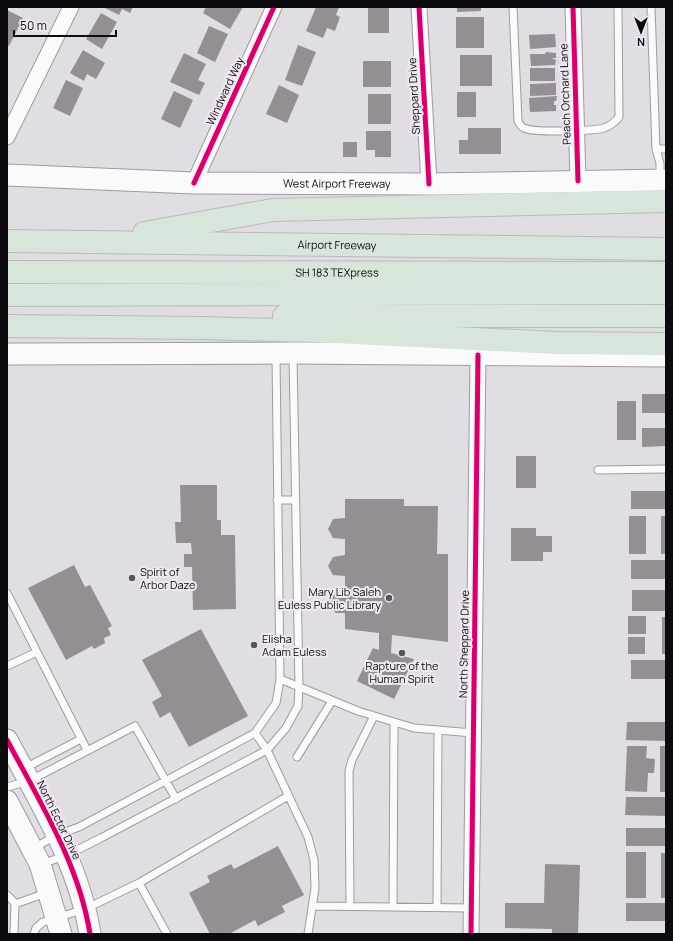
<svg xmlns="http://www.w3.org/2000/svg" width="673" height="941" font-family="Manrope,sans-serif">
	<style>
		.building { fill: #938f92 }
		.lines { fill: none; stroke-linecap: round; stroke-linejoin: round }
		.lane-casing { stroke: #9e9b9f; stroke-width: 9 }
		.street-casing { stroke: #9e9b9f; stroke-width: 17 }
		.secondary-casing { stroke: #9e9b9f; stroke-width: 23 }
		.highway-casing { stroke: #bbb9bc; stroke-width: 24 }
		.lane { stroke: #fafafb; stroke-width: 7 }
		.street { stroke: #fafafb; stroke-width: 15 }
		.secondary { stroke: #fafafb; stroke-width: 21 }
		.highway { stroke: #d8e5da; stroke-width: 22 }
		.cycleway-casing { stroke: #efe8f3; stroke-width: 8 }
		.cycleway { stroke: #d6006c; stroke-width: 5 }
		.poi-dot { fill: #575559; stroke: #efe8f3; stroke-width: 1.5 }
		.labels { text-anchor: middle; stroke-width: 4; stroke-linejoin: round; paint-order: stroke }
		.street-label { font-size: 11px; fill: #0d0b0f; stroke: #efe8f3 }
		.poi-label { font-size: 11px; fill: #0d0b0f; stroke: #efe8f3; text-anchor: start }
	</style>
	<rect width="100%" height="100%" fill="#e1dee3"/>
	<path class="building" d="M103,7h30l-3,6 -8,-4 -3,6z
		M206,7h37l-13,22 -27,-16z
		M316,7h23l-3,8 4,2 -5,14 -8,-3 -4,10 -17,-7z
		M368,7h21v26h-21z
		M457,7h24v4l-24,1z
		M7,10l16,8 -14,28 -2,-1z
		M101,13l16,9 -15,27 -16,-10z
		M456,17h28v31h-28z
		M209,26l19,8 -13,28 -18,-9z
		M555,34l1,13 -26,2 -1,-14z
		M298,45l18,7 -14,34 -17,-6z
		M83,50l22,13 -9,16 -9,-5 -3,7 -14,-8z
		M546,52l10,1v5h-5l5,2 -1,5 -24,1 -1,-12h15z
		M184,53l22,11 -8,16 7,3 -6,12 -29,-13z
		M460,55h32v31h-32z
		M363,61h28v26h-28z
		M530,68h25v13h-25z
		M66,80l17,8 -13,28 -17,-8z
		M556,83v12l-26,1v-12z
		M279,85l20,10 -12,28 -21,-9z
		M174,91l19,9 -13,28 -19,-9z
		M457,92h19v25h-19z
		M368,94h23v30h-23z
		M557,96l-1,5h-2v4h2v6l-26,1 -1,-14z
		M468,128h33v26h-42v-14h9z
		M366,131h25v26h-16v-7h-9z
		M343,142h14v15h-14z
		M642,394h24v19h-24z
		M617,401h19v39h-19z
		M642,428h24v18l-24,1z
		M516,456h20v32h-20z
		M180,485h37v35h4v15h14l1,74 -43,1 -1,-43h-8v-13h8l-1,-11h-15l-1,-21h6z
		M631,491h35v18h-35z
		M345,499h59v7h34l-1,48h11v88l-56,-7 -1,18 23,6 -20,40 -37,-18 16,-33 6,2v-17l-34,-4v-16h-9l-7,-7v-7l4,-5 12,-2v-16l-12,-1 -5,-9 5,-9 12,-2v-16l-12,-1 -5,-9 5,-10 12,-1z
		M629,516h17v38h-17z
		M661,516h5v38h-5z
		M511,528h25v8h16v16h-9v9h-32z
		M631,560h35v19h-35z
		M74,565l11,22 5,-2 22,41 -4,2 3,7 -7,3 1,5 -11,6 -2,-3 -26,14 -38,-72z
		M632,590h34v21h-34z
		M628,616h18v18h-18z
		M662,617h4v37h-4z
		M201,629l47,87 -59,31 -19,-35 -10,6 -8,-16 10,-6 -20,-36z
		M628,637h17v17h-17z
		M631,660h35v19h-35z
		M627,722h39v19l-40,-1z
		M627,746h20l-1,12 9,1 -1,14h-6l-1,19 -22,-1z
		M660,746h6v46h-6z
		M626,797h40v19l-41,-1z
		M626,828h40v18h-40z
		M278,846l26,49 -22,11 3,6 -27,14 -3,-6 -26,14h-19l-21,-41 21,-11 -3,-6 24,-12 3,5z
		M626,852h20v46h-20z
		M661,853h5v45h-5z
		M545,864l35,1 -2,69h-26v-5l-47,-1v-25h39z
		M626,903h40v18h-40z"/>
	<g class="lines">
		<g class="lane-casing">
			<path id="lane" d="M513,7l5,114c1,2 3,6 6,7 9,5 69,3 80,0 6,-2 11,-6 15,-11l-1,-110
				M651,7l5,142 4,14v15
				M656,149h10
				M598,470l68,-1
				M277,500h18
				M7,593l30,59
				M7,666l30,-14 50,98
				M280,679l78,32 56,17 59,5
				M255,733l12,17 41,87 6,23 1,28 -7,46
				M297,757l35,-56
				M25,768l56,-29
				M7,787l22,-6 106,-55 41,73
				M34,848l23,-13 22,-8 176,-94 21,-30 4,-24 -4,-323
				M42,864l25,-9 34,-17 166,-88 19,-22 12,-22 1,-19 -6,-332
				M139,883l28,51
				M7,895l8,8 -1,31
				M15,904l31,-11
				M312,906l159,2
				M350,906l-1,-135 3,-11 22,-44
				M393,907l1,-185
				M437,907l1,-177
				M34,934l2,-6 7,-6 42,-13 54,-26 149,-87"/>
		</g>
		<g class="street-casing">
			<path id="street" d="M419,7l10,177
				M573,7l5,174
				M7,137l64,-130
				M194,183l80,-176
				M471,934l7,-579"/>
		</g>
		<g class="secondary-casing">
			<g id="secondary">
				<path id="s1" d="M7,175l187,8 235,1 237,-4"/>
				<path d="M7,354l286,-1 373,3"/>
				<path d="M7,740c33,62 72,124 83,194"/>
				<path d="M7,801l33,63 21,70"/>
			</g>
		</g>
		<g class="highway-casing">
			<g id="highway">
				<path d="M144,233l129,-23 393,-9"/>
				<path id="s2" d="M7,241l659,8"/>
				<path id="s3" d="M7,272l659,1"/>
				<path d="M7,295l659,-2"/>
				<path d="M284,316h382"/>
				<path d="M7,326l196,2 112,3 242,12 109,1"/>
			</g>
		</g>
		<use href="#lane" class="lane"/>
		<use href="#street" class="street"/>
		<use href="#secondary" class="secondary"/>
		<use href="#highway" class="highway"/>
		<g class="cycleway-casing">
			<path id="cycleway" d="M419,7l10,177
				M573,7l5,174
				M194,183l80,-176
				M7,740c33,62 72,124 83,194
				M471,934l7,-579"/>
		</g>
		<use href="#cycleway" class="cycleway"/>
	</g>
	<g class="poi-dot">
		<circle cx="132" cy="578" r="4"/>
		<circle cx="389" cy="598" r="4"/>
		<circle cx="254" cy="645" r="4"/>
		<circle cx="402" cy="653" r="4"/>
	</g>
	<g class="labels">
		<g class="street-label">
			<text transform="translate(225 91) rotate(-65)" y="4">Windward Way</text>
			<text transform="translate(565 94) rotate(-92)" y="4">Peach Orchard Lane</text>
			<text transform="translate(414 96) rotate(-93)" y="4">Sheppard Drive</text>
			<text dy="4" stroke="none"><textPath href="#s1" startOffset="330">West Airport Freeway</textPath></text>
			<text dy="4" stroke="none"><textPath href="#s2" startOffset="330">Airport Freeway</textPath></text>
			<text dy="4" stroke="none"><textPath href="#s3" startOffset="330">SH 183 TEXpress</textPath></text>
			<text transform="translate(464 644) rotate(-89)" y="4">North Sheppard Drive</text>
			<text transform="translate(59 820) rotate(64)" y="4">North Ector Drive</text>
		</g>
		<g class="poi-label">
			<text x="140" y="576">Spirit of<tspan x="140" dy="13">Arbor Daze</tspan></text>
			<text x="381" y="596" text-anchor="end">Mary Lib Saleh<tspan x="381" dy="13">Euless Public Library</tspan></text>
			<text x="262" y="643">Elisha<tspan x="262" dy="13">Adam Euless</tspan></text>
			<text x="402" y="670" text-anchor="middle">Rapture of the<tspan x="402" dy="13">Human Spirit</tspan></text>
		</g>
	</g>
	<rect width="673" height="941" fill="none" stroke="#0d0b0f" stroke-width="16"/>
	<g transform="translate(641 32) rotate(180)" stroke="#efe8f3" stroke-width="3" paint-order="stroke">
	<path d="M0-3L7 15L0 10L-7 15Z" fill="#0d0b0f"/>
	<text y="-6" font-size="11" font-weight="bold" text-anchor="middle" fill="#0d0b0f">N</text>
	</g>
	<path d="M14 30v6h102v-6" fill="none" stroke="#0d0b0f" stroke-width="2"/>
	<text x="20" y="30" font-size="12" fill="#0d0b0f" stroke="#efe8f3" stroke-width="3" paint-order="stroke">50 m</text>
</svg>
